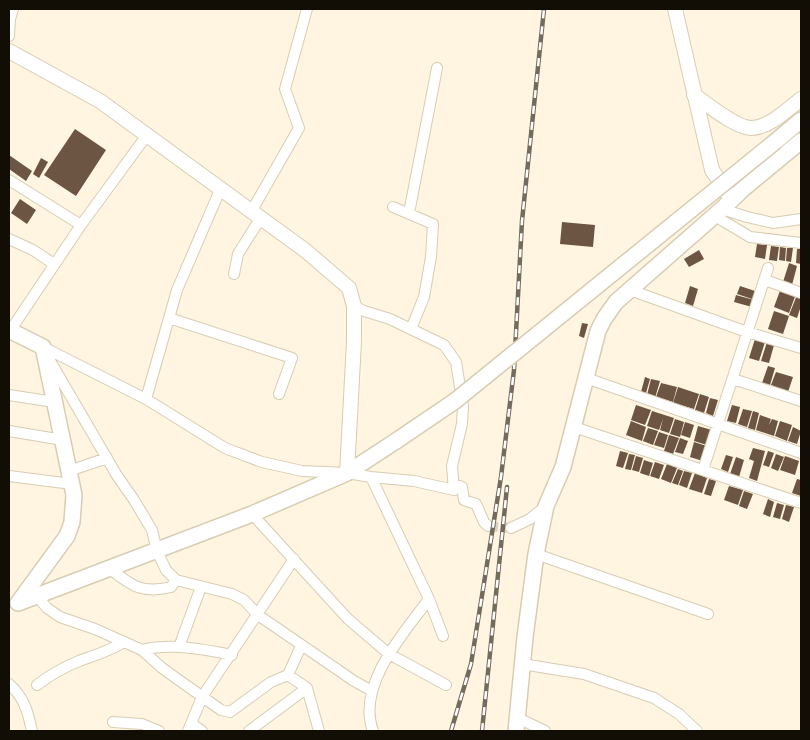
<svg xmlns="http://www.w3.org/2000/svg" width="810" height="740" font-family="'Noto Sans',sans-serif">
	<style>
		.building { fill: #6c5543 }
		.lines { fill: none; stroke-linecap: round; stroke-linejoin: round }
		.street-tunnel { stroke: #dbd2bf; stroke-width: 10; stroke-dasharray: 10 5; stroke-linecap: butt }
		.street-casing { stroke: #d8ccb2; stroke-width: 12 }
		.secondary-casing { stroke: #d8ccb2; stroke-width: 16 }
		.primary-casing { stroke: #d8ccb2; stroke-width: 18 }
		.street { stroke: #fff; stroke-width: 10 }
		.secondary { stroke: #fff; stroke-width: 14 }
		.primary { stroke: #fff; stroke-width: 15 }
		.rail-casing { stroke: #726b5e; stroke-width: 4.5 }
		.rail { stroke: #fff; stroke-width: 2.5; stroke-dasharray: 8; stroke-linecap: butt }
		.primary-bridge-casing { stroke: #d8ccb2; stroke-width: 18; stroke-linecap: butt }
		.primary-bridge { stroke: #fff; stroke-width: 15 }
	</style>
	<rect width="100%" height="100%" fill="#fff5e0"/>
	<path class="building" d="M75,129l31,21 -30,46 -32,-21z
		M9,155l23,16 -6,10 -17,-12z
		M41,158l7,4 -9,16 -6,-4z
		M20,199l16,11 -9,14 -16,-11z
		M562,222l33,3 -2,22 -33,-3z
		M757,244l10,1 -2,14 -10,-2z
		M771,246l8,1 -2,14 -8,-1z
		M780,247l6,1 -1,13 -6,-1z
		M787,248h6l-2,14 -5,-1z
		M797,249h4v15l-5,-1z
		M699,250l5,9 -15,8 -5,-8z
		M789,263l8,3 -5,19 -9,-3z
		M690,286l8,3 -5,17 -8,-3z
		M740,286l18,6 -3,8 -18,-6z
		M781,288l15,6 -7,19 -15,-6z
		M736,295l18,5 -2,7 -18,-5z
		M797,295l4,1v10l-4,12 -8,-3z
		M774,311l15,5 -6,18 -15,-5z
		M582,323l6,1 -4,14 -5,-2z
		M755,339l10,3 -6,19 -10,-3z
		M767,342l7,3 -5,18 -8,-2z
		M768,366l7,2 -5,17 -8,-2z
		M776,372l17,5 -5,15 -17,-7z
		M645,377l5,2 -4,14 -5,-1z
		M651,379l9,2 -5,17 -8,-3z
		M661,383l16,4 -4,15 -17,-5z
		M678,387l21,7 -5,15 -21,-6z
		M700,394l9,3 -5,16 -9,-3z
		M710,398l8,2 -5,16 -7,-3z
		M636,405l15,5 -6,15 -14,-5z
		M732,405l8,2 -4,16 -9,-2z
		M743,409l9,2 -5,16 -9,-3z
		M652,411l22,7 -5,15 -9,-3 3,-11 -4,11 -12,-4z
		M753,411l6,2 -4,17 -7,-2z
		M760,415l11,4 -2,6 3,-6 6,2 -4,15 -18,-6z
		M675,419l9,3 -4,15 -10,-3z
		M631,421l15,6 -4,14 -16,-6z
		M780,421l12,4 -5,16 -12,-5z
		M685,422l9,3 -4,13 -9,-3z
		M698,426l17,5 -5,15 -16,-5z
		M793,427l8,4 -4,13 -9,-3z
		M648,428l10,3 -5,14 -10,-4z
		M659,432l9,3 -4,13 -10,-3z
		M669,435l10,3 -6,16 -9,-3z
		M680,438l8,3 -5,13 -8,-2z
		M694,442l16,5 -4,15 -16,-5z
		M753,448l12,3 -8,30 -8,-3 5,-17 -5,-2z
		M620,451l8,2 -5,15 -7,-2z
		M768,451l6,2 -5,14 -6,-2z
		M629,454l6,1 -4,15 -6,-1z
		M776,454l8,3 -6,14 -7,-3z
		M726,455l7,2 -5,15 -7,-3z
		M636,456l7,2 -4,14 -7,-2z
		M785,456l14,5 -4,14 -15,-5z
		M736,457l8,3 -5,17 -9,-3z
		M644,460l9,3 -4,13 -9,-3z
		M655,462l9,3 -5,14 -9,-3z
		M667,464l10,4 -6,15 -10,-4z
		M678,469l5,2 -5,14 -6,-2z
		M684,471l8,2 -5,15 -8,-3z
		M695,473l12,5 -5,15 -13,-4z
		M709,479l7,2 -5,15 -7,-2z
		M797,479l4,1v16l-9,-3z
		M729,486l14,4 -5,15 -14,-5z
		M744,491l9,3 -6,15 -8,-3z
		M768,499l6,3 -4,15 -7,-3z
		M777,503l7,2 -4,14 -7,-2z
		M786,505l8,2 -5,15 -7,-3z"/>
	<g class="lines">
		<path class="street-tunnel" d="M488,526l23,2"/>
		<g class="street-casing">
			<path id="street" d="M9,36l1,-17 3,-10
				M9,180l72,45
				M393,207l40,17 -2,33 -7,40 -13,32
				M722,209l25,8 26,6 28,-4
				M251,212l48,-84 -14,-39 22,-80
				M409,213l28,-145
				M715,216l35,21 51,6
				M9,239l24,11 21,14
				M234,274l4,-20 22,-35
				M765,280l36,13
				M630,290l117,42 54,16
				M354,306l10,5 26,8 54,26 12,17 7,44 -1,18 -10,42 2,24
				M169,318l123,40 -13,36
				M10,331l71,-106 66,-90
				M43,347l103,52 79,49 37,14 40,9 45,2 24,4 43,4 40,9 6,-4 2,1 2,13 12,4 8,18 4,4
				M49,359l67,115 18,26 18,30 5,21 9,19 10,10 56,14 12,6 14,15 96,66 18,10
				M586,378l215,75
				M733,379l68,22
				M9,395l45,7
				M146,399l31,-109 43,-100
				M574,427l227,76
				M9,431l54,9
				M703,470l65,-202
				M69,471l38,-13
				M9,476l63,8
				M371,477l58,122c-25,34 -73,86 -56,132
				M252,514l96,105 41,35 57,31
				M511,528l19,-9 16,-13
				M536,554l172,60
				M110,569c22,17 32,25 61,18l5,-7
				M37,596l10,12 13,9 35,12 47,21 20,18 59,42 9,2 41,-30 17,-7
				M429,599l14,37
				M301,646l-13,29 19,13 12,43
				M179,647l22,-60
				M142,650c29,-7 61,-1 90,5
				M522,664l62,10 70,24 25,16 18,17
				M9,684c15,13 19,28 23,47
				M37,685c13,-10 27,-18 42,-24 16,-6 31,-10 45,-19
				M518,718l27,13
				M113,722l29,2 17,7
				M192,724l10,7
				M188,731l14,-34 92,-138
				M249,731l58,-43"/>
		</g>
		<g class="secondary-casing">
			<path id="secondary" d="M675,9l37,161 20,30
				M9,51l91,50 206,150 43,37 5,18v35l-7,132
				M694,95c13,9 42,33 57,33 18,0 37,-19 50,-29"/>
		</g>
		<g class="primary-casing">
			<path id="primary" d="M776,141l25,-21
				M9,330l34,17 31,148 -2,27 -5,14 -49,67
				M18,603l234,-89 95,-41 49,-32
				M516,731l9,-94 11,-83 10,-48 17,-39 35,-136 6,-12 12,-17 106,-93 21,-20 58,-48"/>
		</g>
		<use href="#street" class="street"/>
		<use href="#secondary" class="secondary"/>
		<use href="#primary" class="primary"/>
		<g class="rail-casing">
			<path id="rail" d="M451,731l20,-67 30,-187 13,-107 8,-149 22,-212
				M482,731l25,-244"/>
		</g>
		<use href="#rail" class="rail"/>
		<g class="primary-bridge-casing">
			<path id="primary-bridge" d="M396,441l59,-40 321,-260"/>
		</g>
		<use href="#primary-bridge" class="primary-bridge"/>
	</g>
	<rect width="810" height="740" fill="none" stroke="#120e06" stroke-width="20"/>
</svg>
